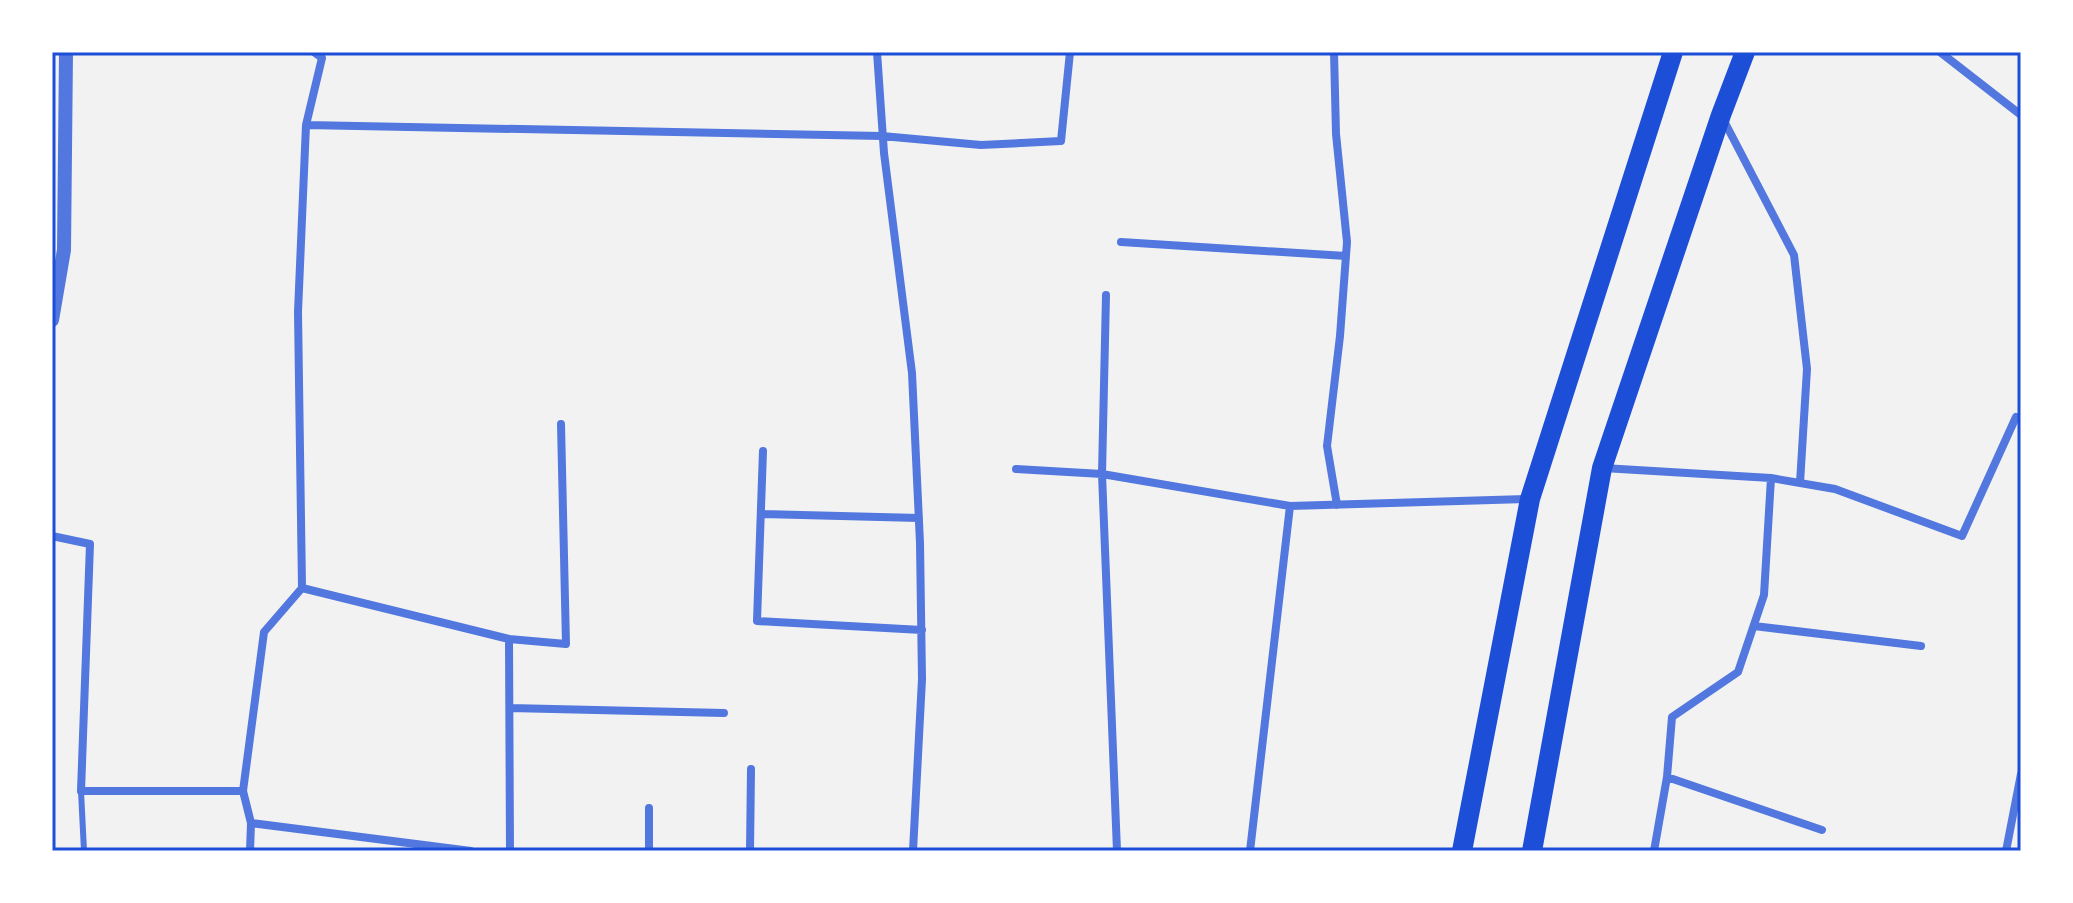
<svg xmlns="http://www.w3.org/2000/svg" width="2073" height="903" font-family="'IBM Plex Serif',serif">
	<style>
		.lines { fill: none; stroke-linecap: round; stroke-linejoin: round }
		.service { stroke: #5277de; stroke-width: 6 }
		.minor { stroke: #5277de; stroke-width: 8 }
		.tertiary { stroke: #5277de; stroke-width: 14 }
		.primary { stroke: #1d4ed8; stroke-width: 20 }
		.neatline { fill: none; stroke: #1d4ed8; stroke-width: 3 }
	</style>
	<rect width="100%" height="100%" fill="#f2f2f2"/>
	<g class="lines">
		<path class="service" d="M81,791l3,60"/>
		<path class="minor" d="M877,52l7,101 28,220 8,170 2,136 -9,172
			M1334,52l2,82 11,108 -7,94 -13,110 10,59
			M1940,52l81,63
			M1723,119l71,136 13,114 -7,114
			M306,125l576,11 99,9 80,-4 9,-89
			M1121,242l225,14
			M1106,295l-4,179 15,377
			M763,451l-6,170 165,9
			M1603,468l168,10 64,11 127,47 54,-119
			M1016,469l86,5 188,32
			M761,514l158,4
			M52,536l38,8 -9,247h162l8,32 220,28
			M302,588l-4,-276 8,-187 16,-67 -8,-6
			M302,588l207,51 1,212
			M1754,626l167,20
			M509,639l57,5 -5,-220
			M510,708l214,5
			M1667,777l155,53
			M243,791l21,-159 38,-44
			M649,808v43
			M250,851l1,-28
			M750,851l1,-82
			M1250,851l40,-345 239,-7
			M1654,851l13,-74 5,-60 66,-45 26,-77 7,-117
			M2006,851l15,-77"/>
		<path class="tertiary" d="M52,320l12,-70 2,-198"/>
		<path class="primary" d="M1462,851l68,-352 143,-447
			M1532,851l70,-383 119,-353 24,-63"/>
	</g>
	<rect width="2073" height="903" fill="none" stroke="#ffffff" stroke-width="108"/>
	<rect x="54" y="54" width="1965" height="795" class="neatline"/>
</svg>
